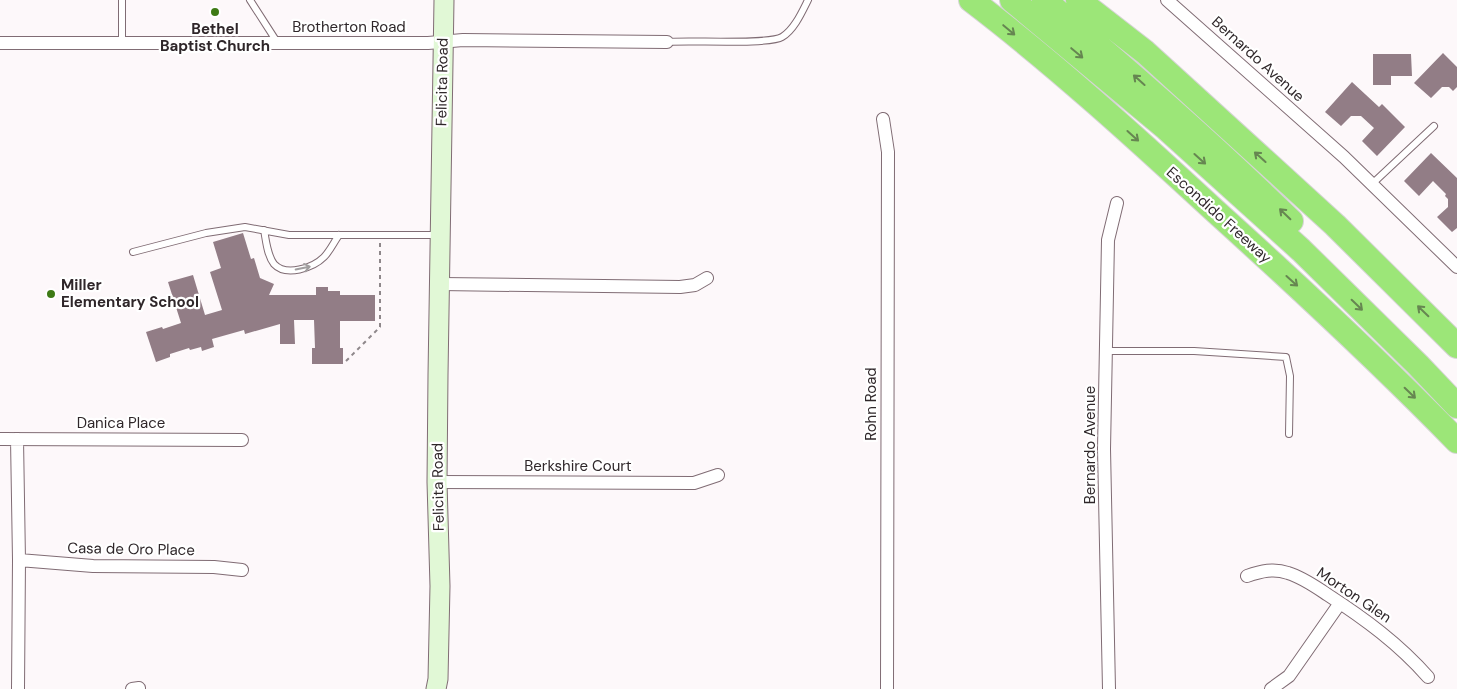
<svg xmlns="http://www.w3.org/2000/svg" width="1457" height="689" font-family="'DM Sans',sans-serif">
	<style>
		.building { fill: #927d86 }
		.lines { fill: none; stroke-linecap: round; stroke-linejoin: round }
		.service-casing { stroke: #806c74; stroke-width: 8 }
		.minor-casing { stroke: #806c74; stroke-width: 14 }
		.secondary-casing { stroke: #806c74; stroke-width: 21 }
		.motorway-casing { stroke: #d5d4d4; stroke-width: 26 }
		.path { stroke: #8e878a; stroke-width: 2; stroke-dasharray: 4 4; stroke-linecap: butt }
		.service { stroke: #fff; stroke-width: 6 }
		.minor { stroke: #fff; stroke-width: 12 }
		.secondary { stroke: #e1f8d6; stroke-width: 19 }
		.motorway { stroke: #9ce678; stroke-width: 24 }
		.oneway { stroke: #668651 }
		.oneway2 { stroke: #a19e9f }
		.poi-dot { fill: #3e7a15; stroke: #fff; stroke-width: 2 }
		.labels { text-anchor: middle; stroke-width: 4.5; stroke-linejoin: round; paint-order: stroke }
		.street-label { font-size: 15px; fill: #2f272a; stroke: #fff }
		.poi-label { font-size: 15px; font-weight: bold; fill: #2f272a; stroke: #fff }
	</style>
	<rect width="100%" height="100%" fill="#fdf8fa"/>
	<path class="building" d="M1443,53l14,14v20l-4,4 -4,-4h-7l-11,11 -17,-15z
		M1373,54h38l1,22h-21v9h-18z
		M1352,82l27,25 3,-3 23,23 -28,29 -15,-15 12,-13 -13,-12h-10l-10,10 -16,-14z
		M1431,153l26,25v50l-5,4 -15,-15 11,-10v-8l-3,-3 1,-2 -13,-13 -14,15 -15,-15z
		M243,233l8,26 3,-1 6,20 14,6 -5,11h47v-8h12v4h12v4h35v26h-35v27h3v16h-31v-16h3l-1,-28h-20l1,24h-15v-20l-35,10 -1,-4 -32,9 2,8 -12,4 -1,-4 -11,3 -1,-2 -19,6v3l-14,5 -10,-30 16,-5 1,2 18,-6 -13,-41 25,-7 12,40 17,-5 -12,-38 11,-4 -8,-26z"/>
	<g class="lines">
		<g class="service-casing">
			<path id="service" d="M122,0v43
				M250,0l27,42
				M667,42c22,-2 102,3 115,-5 12,-7 20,-25 26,-37
				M1372,184l62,-58
				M264,230c2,10 3,25 10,34 12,13 39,4 50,-7 6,-6 10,-15 15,-22
				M133,252l73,-19 39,-6 44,8h150
				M1107,351h87l92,6 4,19 -1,58"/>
		</g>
		<g class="minor-casing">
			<path id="minor" d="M1167,0l177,157 113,110
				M0,43h428l35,-3 204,2
				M883,119l5,33 -1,537
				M440,284l240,3 15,-2 12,-7
				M0,439l242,1
				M17,439l2,121 -1,129
				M437,482l257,1 24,-8
				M19,560l74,6 121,1 28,3
				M1247,576c14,-5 27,-8 41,-3 14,4 28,14 40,22 37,24 71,49 100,82
				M132,689l7,-1
				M1109,689l-5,-240 4,-209 9,-37
				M1271,689l18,-13 51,-73"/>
		</g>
		<g class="secondary-casing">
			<path id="secondary" d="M436,689l2,-10 2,-93 -3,-104 1,-107 6,-375"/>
		</g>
		<g class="motorway-casing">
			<path id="motorway" d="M971,0c84,64 165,138 243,210 83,75 165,151 243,231
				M1012,0l154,128 135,122 117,115 39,41
				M1044,0c85,71 168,144 247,221
				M1078,0l67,52 190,173 122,121"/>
		</g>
		<path class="path" d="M346,361l34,-34v-84"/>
		<use href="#service" class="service"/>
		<use href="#minor" class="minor"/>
		<use href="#secondary" class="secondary"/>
		<use href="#motorway" class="motorway"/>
	</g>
	<defs><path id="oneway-shaft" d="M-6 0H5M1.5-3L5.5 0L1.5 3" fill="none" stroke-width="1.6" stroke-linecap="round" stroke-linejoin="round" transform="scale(1.25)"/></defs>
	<g class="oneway">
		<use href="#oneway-shaft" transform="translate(1009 30) rotate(40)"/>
		<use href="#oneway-shaft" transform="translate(1077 53) rotate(40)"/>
		<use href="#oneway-shaft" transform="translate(1139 80) rotate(-138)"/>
		<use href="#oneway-shaft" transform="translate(1133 136) rotate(42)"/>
		<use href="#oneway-shaft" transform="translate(1260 157) rotate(-138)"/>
		<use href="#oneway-shaft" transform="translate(1200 159) rotate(42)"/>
		<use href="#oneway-shaft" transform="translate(1285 214) rotate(-136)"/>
		<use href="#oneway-shaft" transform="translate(1292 281) rotate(42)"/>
		<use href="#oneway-shaft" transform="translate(1357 305) rotate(44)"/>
		<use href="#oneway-shaft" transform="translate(1423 311) rotate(-136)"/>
		<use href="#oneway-shaft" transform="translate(1410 393) rotate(44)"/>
	</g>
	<use class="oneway2" href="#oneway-shaft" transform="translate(303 268) rotate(-12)"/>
	<g class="poi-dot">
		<circle cx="215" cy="12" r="5"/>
		<circle cx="51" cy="294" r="5"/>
	</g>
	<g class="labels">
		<g class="street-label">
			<text x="349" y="32">Brotherton Road</text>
			<text transform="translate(1258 59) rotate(42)" y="5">Bernardo Avenue</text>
			<text transform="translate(442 82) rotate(-89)" y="5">Felicita Road</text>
			<text transform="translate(1219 215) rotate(42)" y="5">Escondido Freeway</text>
			<text transform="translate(871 404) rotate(-90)" y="5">Rohn Road</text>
			<text x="121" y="428">Danica Place</text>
			<text transform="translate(1090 445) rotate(-90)" y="5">Bernardo Avenue</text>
			<text x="578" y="471">Berkshire Court</text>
			<text transform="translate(438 487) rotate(-91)" y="5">Felicita Road</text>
			<text transform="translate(131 549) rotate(1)" y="5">Casa de Oro Place</text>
			<text transform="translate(1354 595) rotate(34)" y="5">Morton Glen</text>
		</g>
		<g class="poi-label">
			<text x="215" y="34">Bethel<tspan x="215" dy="17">Baptist Church</tspan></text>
			<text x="61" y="290" text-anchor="start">Miller<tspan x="61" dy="17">Elementary School</tspan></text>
		</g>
	</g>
</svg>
